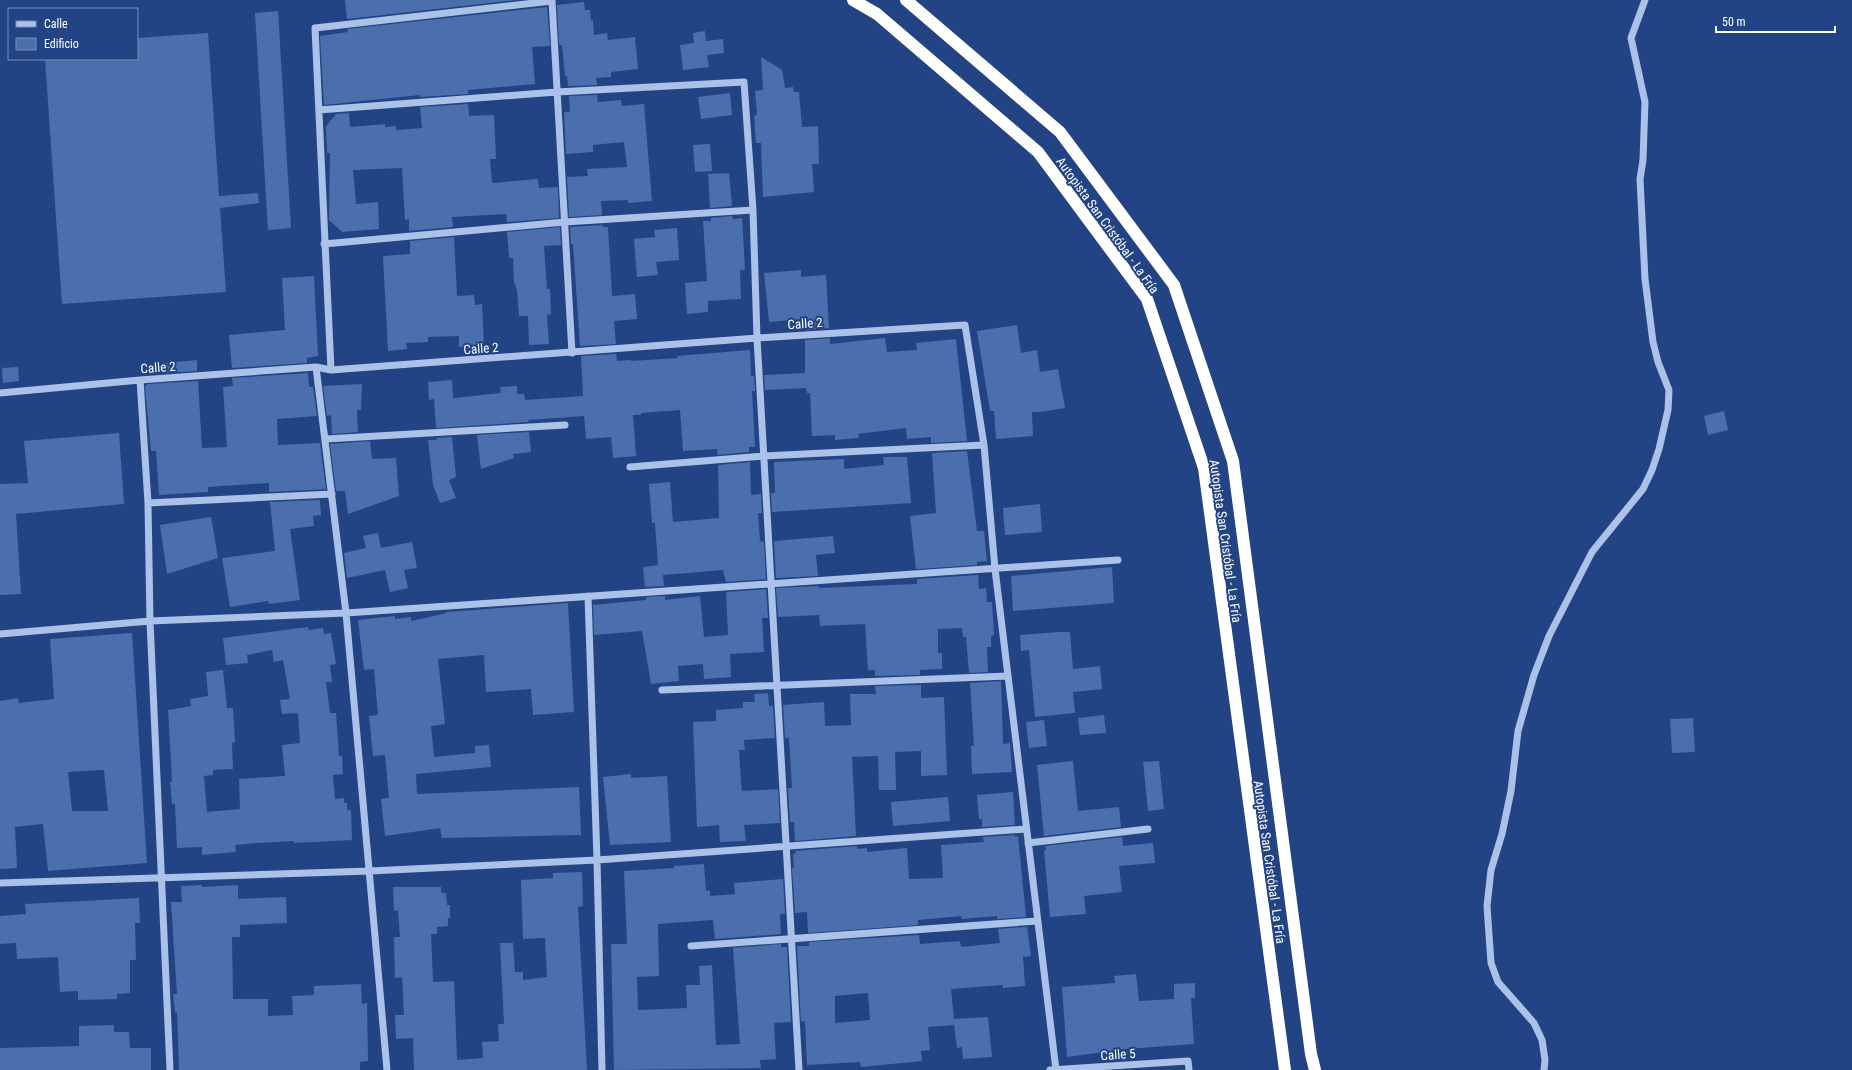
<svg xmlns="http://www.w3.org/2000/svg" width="1852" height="1070" font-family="'Roboto Condensed',sans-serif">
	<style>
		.building { fill: #4b6eac; fill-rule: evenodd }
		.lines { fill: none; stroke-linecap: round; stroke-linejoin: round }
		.minor { stroke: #abc1e8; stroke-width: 7 }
		.highway { stroke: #fff; stroke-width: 12 }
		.labels { text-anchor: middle; stroke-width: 4; stroke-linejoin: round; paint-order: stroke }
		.street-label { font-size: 13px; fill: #fff; stroke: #234484 }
	</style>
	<rect width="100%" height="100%" fill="#234484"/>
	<path class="building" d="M345,0h172l-170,19z
		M584,2l1,8h5l1,11 2,-1 1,15 13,-2 1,7 27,-3 3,32 -27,3v5l-15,1 1,7 -29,1 -1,-10h-2l-3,-31h-3l-2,-40z
		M547,7l3,39 -18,1 3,37 -67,6v4l-48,3v-2l-96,10 -4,-69 28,-4 -1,-3z
		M278,11l13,217 -23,2 -13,-217z
		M705,31l1,10 17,-2 1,14 -17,2 2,12 -26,3 -3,-25 14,-2 -1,-10z
		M208,33l11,163 39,-3 1,10 -39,5 6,84 -164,12 -17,-245h92v-21z
		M761,57l21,13 3,18 8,-1 1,5h5l3,35 16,-1 1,38h-7l2,28 -51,5 -2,-54h-5l-2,-27 3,-1 -2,-24 8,-1z
		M730,93l2,22 -31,4 -3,-22z
		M597,95l1,7 23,-2 1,6 22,-2 8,97 -24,2v-3l-27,1 1,14 -33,2 -2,-40 21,-1 -1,-7 40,-2 -3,-25 -31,3v7l-27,2 -2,-42h6l-1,-16z
		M468,104l1,12 25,-1 2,44h-6l2,24 46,-4 1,9 19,-1 1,31 -52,4 -1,-8 -54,3 1,10 -44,4v-12l-4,1 -3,-52 -49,2 3,34 22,-2 1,27 -37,3 -13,-12 1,-67h-3l-1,-27 10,-12 13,-1 1,14 35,-3v3l11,-1v4l26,-2 -2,-21z
		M710,144l2,27 -17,1 -2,-27z
		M729,173l3,33 -22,2 -2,-34z
		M732,216l1,3 9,-1 3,52h-5l1,29 -33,2v11l-21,2 -2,-31 22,-2 -4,-60h8v-3z
		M603,225v2h5l4,69 23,-2 2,25 -23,2 2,23 -36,2 -7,-102h-2l-1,-17z
		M560,227l1,18 -17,1 3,43h3l1,25 -4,1 2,29 -20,1 -1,-29h-9l-2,-26 -3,-8 -1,-24h-4l-2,-26z
		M677,228l2,32 -23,2 2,13 -21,2 -3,-38 21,-2 -1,-7z
		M454,237l3,59 17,-1 1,10 7,-1 2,42 -25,1v-11l-31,1v5l-22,1 1,6 -19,2 -5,-95 27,-2v-13z
		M801,270v7l25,-2 3,53 -25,2v-11l-35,3 -5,-49z
		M314,276l4,80 -11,2v5l-75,5 -3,-33 56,-5 -3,-52z
		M1017,325l4,28 16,-3 3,22 18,-3 7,39 -25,4h-8l1,24 -37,3 -2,-28h-4l-13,-80z
		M830,338v6l55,-6 2,14 30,-2 -1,-7 40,-4 11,102 -36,2v-6l-24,2 -1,-11 -48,6 1,4 -24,2v-5l-23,1 -2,-43h-3l-1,-5 -41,2 -1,-15 41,-2v-33z
		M750,350l1,26h3l1,15h-3l3,56h-6v5l-31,3 -1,-6 -34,2 -3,-41 -39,3v2h-8l3,41 -23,2 -2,-21 -25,2 -2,-23 -56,4 1,2 -93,6 -2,-29 -5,1 -1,-18 24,-2 1,18 48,-5 -1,-6 17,-1v8h7l1,6 58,-4 -2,-40 35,-2 1,7 14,-1v1l47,-3 -1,-2z
		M197,360v11l-50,3 -1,-9z
		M18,367l1,14 -16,2 -1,-15z
		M308,373l1,14h4l4,29 -40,3 1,26 42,-2 6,46 -57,3v-9l-61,4v5l-49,3 -3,-44h-5l-4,-42 -2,-23 3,-2 50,-3 4,67 25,-1 -4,-60 10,-1 -1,-8z
		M362,384l-1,26h-4l1,22 -26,2 -1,-19 -4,1 -4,-30z
		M1724,411l4,19 -20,5 -4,-19z
		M529,432l2,20 -18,2 1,4 -33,11 -4,-34z
		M119,433l5,71 -108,10 5,80 -21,1v-111l28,-1 -4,-42z
		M452,437l4,40 -7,3 7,18 -16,5 -7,-18 -5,-45h9l-1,-2z
		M370,441l2,18 24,-1 3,38 -51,18 -3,-23h-9l-6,-47z
		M967,451l10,80h7l3,30 -10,1v3l-61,4 -6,-53 26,-3 -4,-60z
		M883,457h24l4,46 -139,9 -1,-19h4l-1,-31 70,-3v10l40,-4z
		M750,462l1,33 10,-1 1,19h-4l2,28 4,1 2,37 -40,3 -3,-12 -60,5 1,11 -19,1 -2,-20 15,-2 -3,-42h-3l-3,-39 21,-2 3,40 46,-4 -1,-53z
		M320,500l1,15 -8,1 1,10 -24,3 10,71 -31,4 -1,-3 -38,6 -8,-49 53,-7 -5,-49z
		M1040,504l2,28 -37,3 -2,-27z
		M211,517l7,41 -51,16 -7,-49z
		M378,533l3,15 31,-6 5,26 -13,2 4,18 -18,4 -5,-22 -38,8 -3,-25 22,-5 -3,-12z
		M833,536l2,17 -19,2 2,21 -42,2 -2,-37z
		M1112,567l2,36 -101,8 -2,-35z
		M978,575l1,14 7,-1 1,14h5l2,33 -3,1v11h-4l1,25 -19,1 -3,-36h-3l-1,-9 -24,1v24h4v16l-22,1v5l-45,1v-6h-7l-3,-46 -45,2 -1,-11 -41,2 -2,-29 43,-2v2l98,-4v-5z
		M766,589l2,29h-6l2,34 -34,2 1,23 -27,2 -1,-15 -25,2 1,15 -28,3 -9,-53 -48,4 -1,-30 53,-5v-3l19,-1v4l35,-4 4,41 24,-2 -2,-43z
		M568,603l6,109 -41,3 -2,-26 -45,3 -2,-37 -46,4 7,65 -14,2 3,31 41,-4v-7l14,-1 2,22 -75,7 1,20 162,-7 2,48 -139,3 -2,-10 -55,8 -4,-37 8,-1 -4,-43 -12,1 -4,-40 9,-1 -4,-46 -10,1 -6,-50 37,-4v3l16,-2v4l36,-8v-1z
		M308,627l1,3 14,-2 1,6 7,-1 5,31 -6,1 2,17h-6l4,31h6l3,43h3l1,18 -10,1 2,24 9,-1v5h3v7h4l1,30 -58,3v-2l-36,2 -23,2 1,7 -34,3v-8l-25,1 -2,-44h-3l-2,-22h2l-4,-72 23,-4 -1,-7 18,-3 -2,-24 17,-2 4,38h6l2,34 -3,1 1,26 -20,1v5l-9,1 3,36 33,-3 -1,-30 46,-3 -3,-31 18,-2 -2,-30 -16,1 -2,-14 10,-1 -7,-39 -9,2 -2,-12 -25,5 1,8 -22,2 -3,-27z
		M1059,632h11l3,37 27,-3 2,23 -29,3 2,21 -40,4 -6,-67 -8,1 -1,-16z
		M132,633l15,230 -99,8 -5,-47 -28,3 2,41 -17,1v-168l18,-3 1,5 35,-4 -4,-60zM104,770l4,41h-36l-4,-39z
		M1001,681l2,63 7,-1 2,29 -40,2 -1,-28h3l-4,-63z
		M921,685v13l23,-1 3,78 -26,1v-25l-26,1 1,38h-17l-1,-34 -26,1 4,79 -61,5 -1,-19h-4l-2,-34h4l-3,-50h-4l-2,-33 41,-3 1,24 26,-1 -1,-31h26l-1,-8z
		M768,693l1,13h4l2,32 -31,2 1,10h-6l2,32 1,9 36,-2 2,34 -36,2 2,16 -26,1 -1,-17 -22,2 -4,-105 23,-1v-11l27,-2v-6h12l-1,-8z
		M1104,715l2,18 -26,2 -2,-17z
		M1693,718l2,34 -23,1 -2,-34z
		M1044,720l3,26 -18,2 -3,-26z
		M1073,761l5,50 41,-4 2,20 -77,9 -7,-71z
		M1159,761l5,48 -16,2 -5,-49z
		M631,774v4l36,-2 4,66 -61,3 -7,-68z
		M1013,792l2,33 -33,2v-8h-3l-2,-24z
		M948,797l2,24 -57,5 -2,-24z
		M1015,835v2l3,-1 8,81 -29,2v-3l-35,3 -1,-3 -43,4v5l-110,8 -1,-21 -12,1 -3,-45h2l-1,-14h3l-1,-3 62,-5v3l10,-1v4l40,-4 2,31 34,-1 -2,-33 43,-3 -1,-5z
		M1122,837l1,9 30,-3 2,20 -36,3 3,26 -38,4 2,18 -36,3 -6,-67h2l-1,-4z
		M704,864l2,27 4,-1v6l25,-2 -1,-11 49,-4 2,35h-5l1,20 -66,5 -2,-19 -55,4 1,52 -22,1 1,33 49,-2 -1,-23h14l-1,-19 13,-1 4,80 24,-1 -7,-96 48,-4v3h6l4,75 -17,1 2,36 -16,1 1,8 -147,2 -3,-126h16l-3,-73 50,-3v-2z
		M582,872l1,34 -5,1 9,163h-173l-1,-32 -17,1 -1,-24h9l-2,-38 -7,1 -1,-41h6l-2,-27 -4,1 -1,-24h48v6h5l1,12h3v13h-2v8l-11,1v7h-6l2,48 21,-1 3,79 26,-2 -1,-16 17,-1 -1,-17h6l-4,-81h13l2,29h8v8l24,-3 -2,-39 -22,1 -2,-59 32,-2v-5z
		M202,885v2l36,-2v14l48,-2 1,26 -47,2v12h-8l1,62h35v17l25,-1 -1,-19 22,-1v-9l47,-2 1,20 5,-1 1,58 -8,1v8h-181l-2,-58h-2l-2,-18h4l-6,-92h11l-1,-16z
		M139,898l1,25h-5l1,37h-6v33l-13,1v5l-39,1v-9l-18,1 -2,-35 -41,2 -1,-16 -16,1v-28l26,-2 -1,-10z
		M1027,927l4,29 -8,1 2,29 -22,2v-3l-52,4 3,30 34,-2 4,40 -29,2 -1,-12 -5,1 -3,-23 -26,2 2,23 -9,1 1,10 -61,6 -1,-5 -53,3 -2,-44 -4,1 -4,-76h12v-4l110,-7 1,9 40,-3 1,6 39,-4 -2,-14zM868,993l2,27 -35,3v-27z
		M1136,974l3,27 35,-2v-15l21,-1v15h-4l3,46 -68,5 -59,8 -5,-70 53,-4 -1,-7z
		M114,1025v7h15l1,16h21v22h-151v-22l79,-2v-20z"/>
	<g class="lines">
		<path class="minor" d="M319,110l238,-18 187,-10 9,128 4,128 42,732
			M324,244l241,-22 188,-12
			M316,367l30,246 41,457
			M331,370l-16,-342 237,-27 20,352
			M140,380l8,123 2,118 20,449
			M0,393l140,-13 176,-13 15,3 426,-32 208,-13 19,120 11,124 61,501
			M326,439l239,-14
			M630,467l134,-11 220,-11
			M148,503l184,-9
			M588,596l9,264 5,210
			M0,634l150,-13 196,-8 772,-53
			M662,690l346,-14
			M1028,843l120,-14
			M0,883l370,-12 227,-11 429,-31
			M691,946l346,-25
			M1050,1070l138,-9 1,9
			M1544,1070l1,-10 -3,-20 -8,-17 -36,-41 -7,-19 -4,-57 4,-36 11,-36 9,-43 7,-60 16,-56 15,-39 43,-84 51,-63 9,-19 7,-21 9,-39 1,-20 -11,-28 -5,-20 -8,-63 -5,-100 3,-19 2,-58 -14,-64 14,-38"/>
		<path class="highway" d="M853,0l24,14 161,138 109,147 57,169 81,602
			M906,0l154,132 114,153 59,176 78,593 4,16"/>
	</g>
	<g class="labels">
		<g class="street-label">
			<text transform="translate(1108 225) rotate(54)" y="5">Autopista San Cristóbal - La Fría</text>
			<text transform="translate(805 323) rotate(-4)" y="5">Calle 2</text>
			<text transform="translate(481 348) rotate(-4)" y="5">Calle 2</text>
			<text transform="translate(158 367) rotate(-4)" y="5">Calle 2</text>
			<text transform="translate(1226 541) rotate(82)" y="5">Autopista San Cristóbal - La Fría</text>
			<text transform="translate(1270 862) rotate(82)" y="5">Autopista San Cristóbal - La Fría</text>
			<text transform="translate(1118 1054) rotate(-4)" y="5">Calle 5</text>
		</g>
	</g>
	<rect x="8" y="8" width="130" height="52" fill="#234484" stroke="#7b8fb5"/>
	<rect x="16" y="21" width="20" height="6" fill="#abc1e8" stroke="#7b8fb5"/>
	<text x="44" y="28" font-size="12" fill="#ffffff">Calle</text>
	<rect x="16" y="38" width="20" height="12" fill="#4b6eac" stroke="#7b8fb5"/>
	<text x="44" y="48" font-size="12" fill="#ffffff">Edificio</text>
	<path d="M1716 26v6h119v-6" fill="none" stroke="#ffffff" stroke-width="2"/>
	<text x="1722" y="26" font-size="12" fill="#ffffff" stroke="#234484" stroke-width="3" paint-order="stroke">50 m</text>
</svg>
